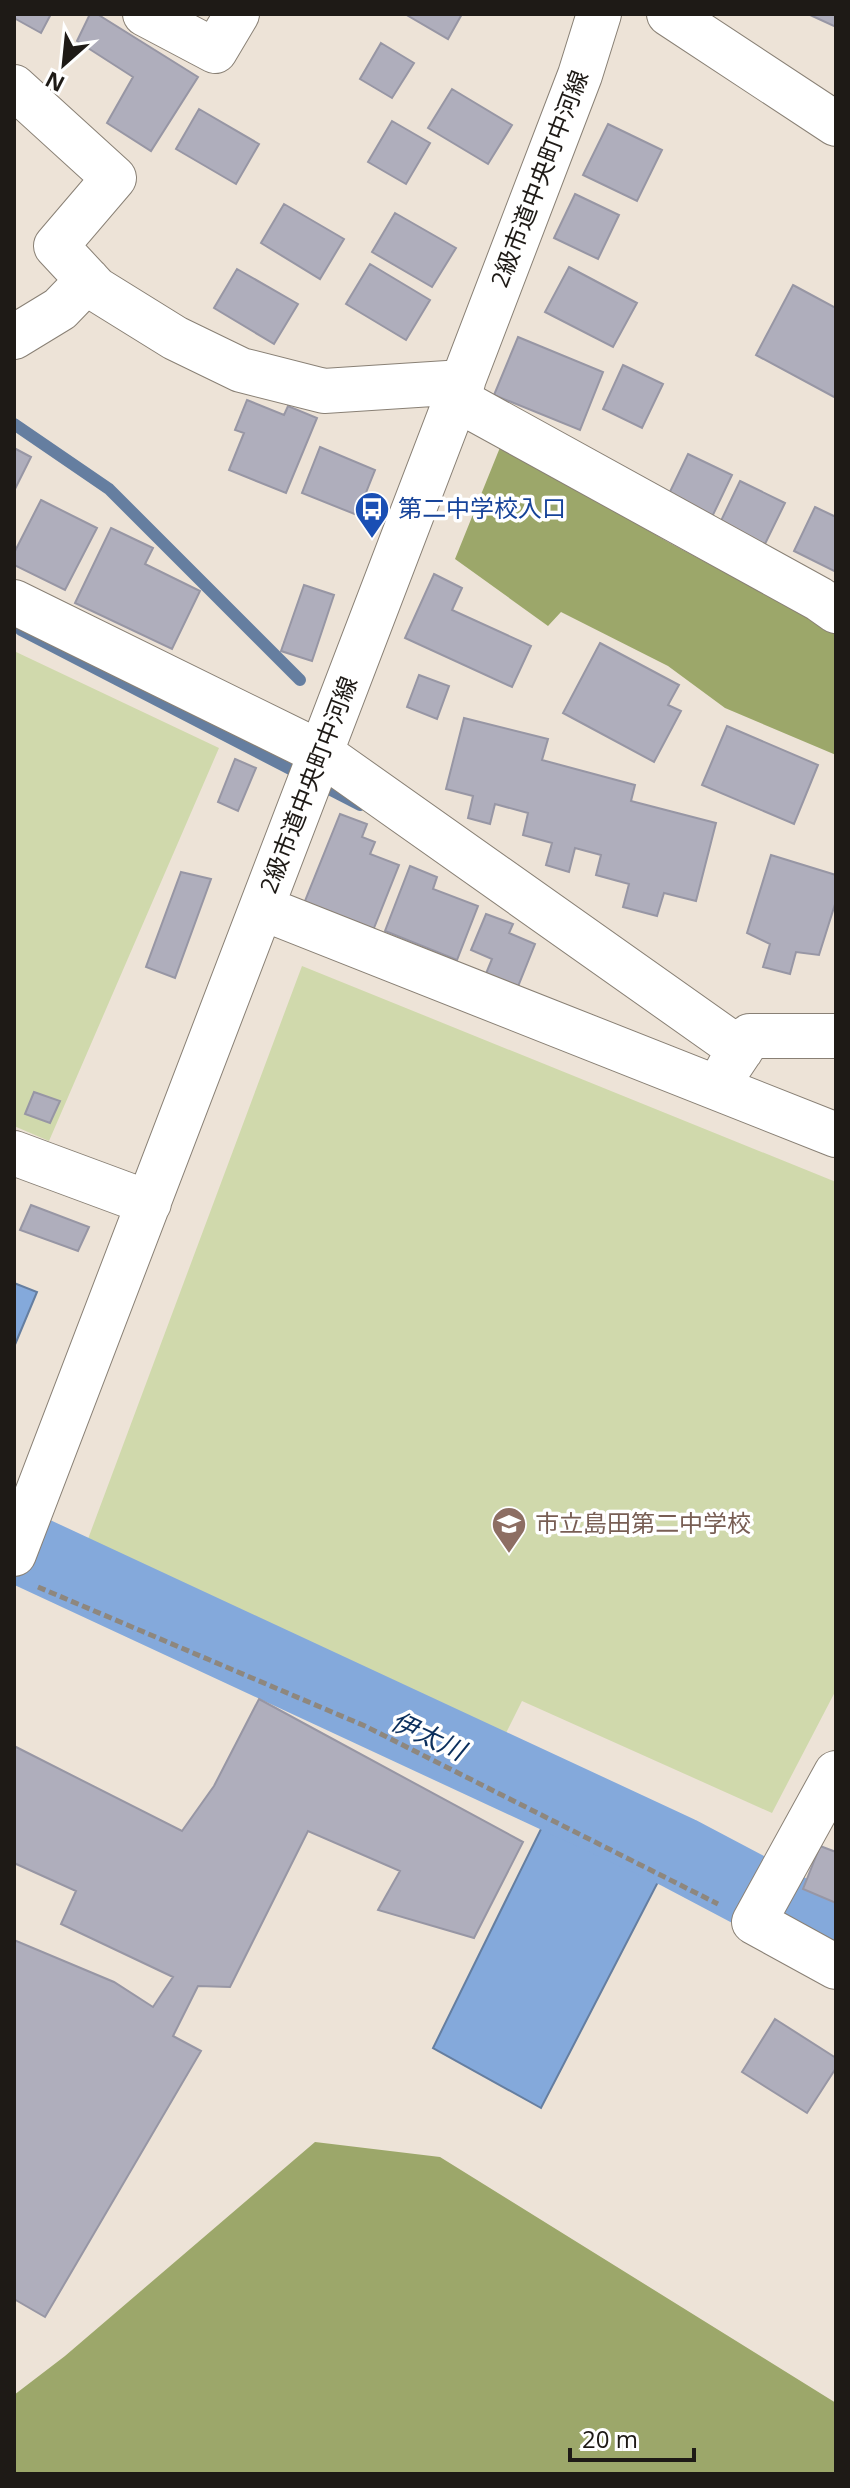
<svg xmlns="http://www.w3.org/2000/svg" width="850" height="2488" font-family="'Open Sans','Noto Sans JP',sans-serif">
	<style>
		.green { fill: #d0d9ac }
		.forest { fill: #9ca76a }
		.water { fill: #84a9db; stroke: #657ea0; stroke-width: 2 }
		.lines { fill: none; stroke-linecap: round; stroke-linejoin: round }
		.stream { stroke: #657ea0; stroke-width: 12 }
		.river { stroke: #84a9db; stroke-width: 74 }
		.building { fill: #afaebc; stroke: #9796a4; stroke-width: 2 }
		.minor-casing { stroke: #898075; stroke-width: 46 }
		.path { stroke: #8e877e; stroke-width: 5; stroke-dasharray: 8 4; stroke-linecap: butt }
		.minor { stroke: #fff; stroke-width: 44 }
		.labels { text-anchor: middle; stroke-width: 7; stroke-linejoin: round; paint-order: stroke }
		.street-label { font-size: 24px; fill: #1e1a16; stroke: #fff }
		.transit-label { font-size: 24px; fill: #164399; stroke: #fff; text-anchor: start }
		.education-label { font-size: 24px; fill: #785e54; stroke: #fff; text-anchor: start }
		.water-label { font-size: 26px; font-style: italic; fill: #0b2f5d; stroke: #fff }
	</style>
	<rect width="100%" height="100%" fill="#ede3d7"/>
	<path class="green" d="M14,651l205,97 -170,393 -35,-15z
		M302,966l534,216v508l-64,123 -250,-112 -21,42 -419,-188z"/>
	<path class="forest" d="M501,445l167,97 168,90v123l-111,-47 -57,-42 -107,-54 -13,14 -93,-67z
		M315,2142l125,15 396,246v71h-822v-79l51,-39z"/>
	<path class="water" d="M14,1283l23,9 -23,55z
		M542,1827l117,53 -118,228 -108,-60z"/>
	<g class="lines">
		<path class="stream" d="M14,424l95,65 191,191
			M21,630l339,175"/>
		<path class="river" d="M14,1544l665,309 108,57 49,29"/>
	</g>
	<path class="building" d="M14,14h37l-10,19 -27,-15z
		M90,14h7l101,63 -47,74 -44,-28 26,-46 -56,-36z
		M405,14h57l-14,25z
		M808,14h28v13z
		M381,43l33,20 -22,35 -32,-19z
		M452,89l60,36 -24,39 -60,-36z
		M199,109l60,35 -23,40 -60,-35z
		M392,121l38,22 -24,41 -38,-22z
		M608,124l54,26 -25,51 -54,-26z
		M575,194l44,21 -21,44 -44,-21z
		M284,204l60,35 -24,40 -59,-36z
		M395,213l61,35 -24,39 -60,-35z
		M370,264l60,36 -24,40 -60,-36z
		M569,267l68,36 -24,44 -68,-35z
		M237,269l61,35 -24,40 -60,-36z
		M793,285l43,23v90l-80,-43z
		M518,337l85,35 -23,58 -86,-35z
		M623,365l40,19 -21,44 -39,-19z
		M247,400l37,15 4,-9 29,12 -31,75 -57,-23 15,-37 -9,-3z
		M320,447l55,23 -18,45 -55,-22z
		M14,448l17,9 -17,34z
		M688,454l44,21 -21,44 -44,-21z
		M740,481l45,22 -21,43 -45,-21z
		M41,500l56,28 -32,62 -51,-25v-12z
		M815,507l21,10v55l-42,-21z
		M111,528l42,20 -8,16 55,27 -28,58 -97,-46z
		M434,574l28,14 -10,22 79,36 -19,41 -107,-49z
		M304,585l30,10 -22,66 -31,-10z
		M600,643l79,42 -11,20 13,6 -27,51 -91,-49z
		M419,675l30,11 -12,33 -30,-12z
		M464,718l84,21 -6,21 93,25 -4,16 85,22 -20,78 -32,-8 -7,23 -34,-9 6,-23 -33,-9 5,-20 -26,-7 -6,24 -23,-7 6,-22 -29,-8 5,-22 -33,-9 -5,20 -22,-6 5,-22 -27,-7z
		M727,726l91,39 -24,59 -92,-39z
		M235,759l21,9 -18,43 -20,-9z
		M340,814l27,10 -5,13 13,5 -5,12 29,11 -27,68 -69,-27z
		M771,855l65,20v26l-17,54 -23,-3 -6,22 -27,-7 7,-23 -23,-11z
		M410,866l27,11 -4,12 45,17 -21,54 -72,-29z
		M181,872l30,7 -36,99 -29,-11z
		M486,914l27,10 -4,9 26,11 -18,45 -32,-13 7,-17 -21,-9z
		M34,1092l26,9 -10,22 -25,-9z
		M31,1205l58,22 -11,24 -58,-21z
		M259,1699l264,143 -49,96 -96,-28 22,-39 -92,-40 -78,156 -32,-1 -25,50 28,15 -156,266 -31,-18v-359l100,42 39,25 20,-30 -112,-53 15,-33 -62,-28v-117l168,85 32,-45z
		M820,1846l16,6v51l-33,-14z
		M775,2019l61,39v10l-29,45 -65,-41z"/>
	<g class="lines">
		<g class="minor-casing">
			<path id="minor" d="M145,14l70,37 22,-37
				M669,14l167,110
				M14,87l100,91 -58,68 40,43 79,49 66,32 83,21 139,-9
				M14,337l46,-28 28,-29
				M456,399l363,200 17,12
				M14,602l307,151 420,297
				M262,908l574,227
				M728,1069l22,-33h86
				M14,1153l135,50
				M14,1554l566,-1479 19,-61
				M836,1773l-82,149 82,45"/>
		</g>
		<path class="path" d="M38,1587l327,139 353,178"/>
		<use href="#minor" class="minor"/>
	</g>
	<defs>
		<g id="bus-pin" transform="scale(1.8)"><path d="M0 17L-7.5 6A9.5 9.5 0 1 1 7.5 6Z" fill="#1a4fb4" stroke="#fff"/><path d="M-5-6H5V4H4V6H2V4H-2V6H-4V4H-5ZM-3.5-4V0h7V-4ZM-3.5 1.2v1.5H-2V1.2ZM2 1.2v1.5H3.5V1.2Z" fill="#fff"/></g>
		<g id="school-pin" transform="scale(1.8)"><path d="M0 17L-7.5 6A9.5 9.5 0 1 1 7.5 6Z" fill="#8d6e63" stroke="#fff"/><path d="M0-5L7-2L0 1L-7-2ZM-4 1L0 2.5L4 1V4Q0 6-4 4Z" fill="#fff"/></g>
	</defs>
	<g fill-rule="evenodd">
		<use href="#bus-pin" x="372" y="509"/>
		<use href="#school-pin" x="509" y="1524"/>
	</g>
	<g class="labels">
		<g class="street-label">
			<text transform="translate(540 179) rotate(-69)" y="8">2級市道中央町中河線</text>
			<text transform="translate(309 785) rotate(-69)" y="8">2級市道中央町中河線</text>
		</g>
		<g class="transit-label">
			<text x="398" y="517">第二中学校入口</text>
		</g>
		<g class="education-label">
			<text x="535" y="1532">市立島田第二中学校</text>
		</g>
		<g class="water-label">
			<text transform="translate(428 1736) rotate(25)" y="9">伊太川</text>
		</g>
	</g>
	<rect width="850" height="2488" fill="none" stroke="#1e1a16" stroke-width="32"/>
	<g transform="translate(64 64) rotate(207)" stroke="#ffffff" stroke-width="6" paint-order="stroke">
	<path d="M0-6L14 30L0 20L-14 30Z" fill="#1e1a16"/>
	<text y="-12" font-size="22" font-weight="bold" text-anchor="middle" fill="#1e1a16">N</text>
	</g>
	<path d="M570 2448v12h124v-12" fill="none" stroke="#1e1a16" stroke-width="4"/>
	<text x="582" y="2448" font-size="24" fill="#1e1a16" stroke="#ffffff" stroke-width="6" paint-order="stroke">20 m</text>
</svg>
